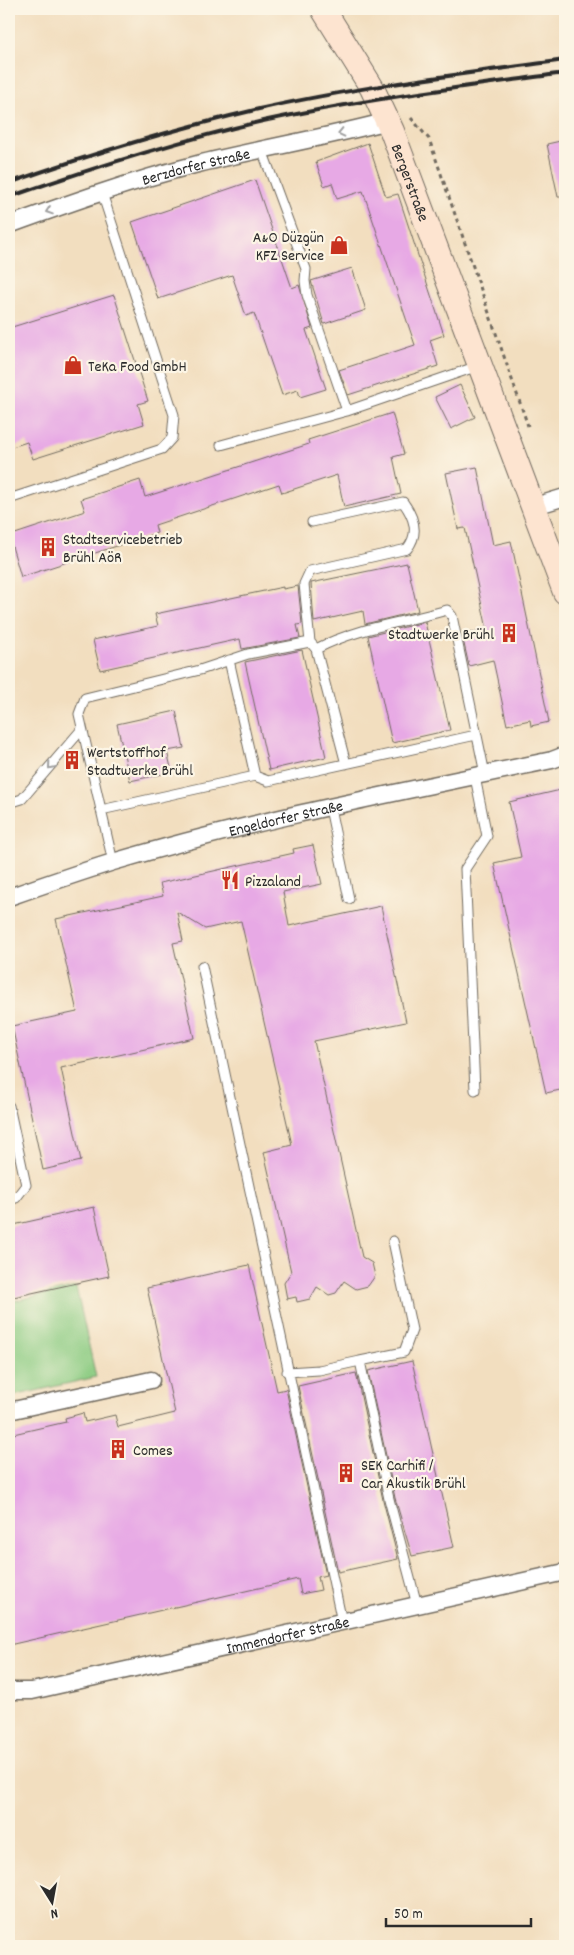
<svg xmlns="http://www.w3.org/2000/svg" width="574" height="1955" font-family="Dekko,sans-serif">
	<style>
		.green { fill: #8dcc83; stroke: #5c7c57 }
		.building { fill: #e7a9e5 }
		.lines { fill: none; stroke-linecap: round; stroke-linejoin: round }
		.lane-casing { stroke: #716a5f; stroke-width: 11 }
		.street-casing { stroke: #716a5f; stroke-width: 19 }
		.secondary-casing { stroke: #716a5f; stroke-width: 26 }
		.path { stroke: #716a5f; stroke-width: 3; stroke-dasharray: 4 4; stroke-linecap: butt }
		.lane { stroke: #fff; stroke-width: 9 }
		.street { stroke: #fff; stroke-width: 16 }
		.secondary { stroke: #fde4d0; stroke-width: 24 }
		.rail { stroke: #2b2b2b; stroke-width: 4 }
		.oneway { stroke: #a0a0a0 }
		.labels { text-anchor: middle; stroke-width: 4.5; stroke-linejoin: round; paint-order: stroke }
		.street-label { font-size: 16px; fill: #2b2b2b; stroke: #fcf5e5 }
		.poi-label { font-size: 16px; fill: #2b2b2b; stroke: #fcf5e5; text-anchor: start }
	</style>
	<rect width="100%" height="100%" fill="#fcf5e5"/>
	<filter id="ink" filterUnits="userSpaceOnUse"><feTurbulence type="fractalNoise" baseFrequency=".02" numOctaves="2"/><feDisplacementMap in="SourceGraphic" scale="10" xChannelSelector="R" yChannelSelector="G"/><feConvolveMatrix kernelMatrix="1 2 1 2 8 2 1 2 1" color-interpolation-filters="sRGB"/></filter>
	<filter id="wash" filterUnits="userSpaceOnUse"><feTurbulence type="fractalNoise" baseFrequency=".0096" numOctaves="4" result="noise"/><feDisplacementMap in="SourceGraphic" scale="20" xChannelSelector="R" yChannelSelector="G"/><feGaussianBlur stdDeviation="1.12" result="paint"/><feColorMatrix in="noise" values="0 0 0 0 0 0 0 0 0 0 0 0 0 0 0 0 0 1.4 0 .05"/><feComposite in="paint" operator="in"/></filter>
	<g filter="url(#wash)">
		<rect width="100%" height="100%" fill="#f2debf"/>
		<path class="green" d="M76,1287l20,90 -87,20v-95z"/>
		<g id="blocks">
			<path class="building" d="M565,140v57h-7l-11,-53z
				M368,143l18,54 12,-3 46,141 -14,5 8,26 -90,29 -9,-25 76,-25 -52,-154 -26,8 -5,-16 -8,3 -8,-24z
				M255,180l37,108 7,-3 13,43 -6,2 20,59 -26,8 -2,-7 -16,5 -28,-82 -8,3 -14,-41 -74,24 -26,-77z
				M352,268l14,42 -42,14 -13,-43z
				M114,295l34,106 -10,3 6,20 -111,35 -6,-17 -18,6v-120z
				M460,385l15,32 -24,12 -16,-32z
				M392,413l12,41 -11,3 8,37 -57,13 -7,-32 -55,18 -3,-9 -124,41 2,8 -136,44 -12,-41 76,-25 -4,-12 59,-19 5,17 164,-53 -1,-4z
				M477,467l16,78 18,-4 38,181 -18,4 -1,-6 -23,5 -14,-65 -24,6 -7,-31 25,-6 -22,-101 -7,1 -12,-56z
				M407,563l11,48 -53,13 -2,-13 -49,11 -3,-39z
				M298,586l4,38 -5,1 3,13 -58,11 -2,-10 -140,31 -7,-30 65,-14 -3,-12 128,-27v2z
				M425,622l25,108 -58,13 -24,-107z
				M302,650l24,107 -57,13 -24,-108z
				M176,711l8,37 -17,3 5,21 -42,9 -13,-57z
				M565,789v300l-19,4 -52,-230 27,-6 -12,-55z
				M313,845l9,39 -39,8 6,34 92,-20 25,116 -92,19 48,216 10,6 3,13 -7,10 -12,3 -12,-8 -8,12 -7,2 -12,-8 -7,12 -13,3 -1,-5 -9,2 -3,-16 7,-11 -27,-120 28,-7 -51,-224 -36,8 -28,-17 6,29 -10,2 21,95 -133,30 20,93 -38,9 -31,-144 65,-14 -21,-93 107,-23 -3,-13 134,-30 -1,-4z
				M94,1207l15,69 -100,22v-72z
				M249,1265l28,126 9,-2 40,186 -8,2 3,13 -20,4 -3,-15 -289,66v-210l57,-13 -1,-4 18,-5 2,9 30,-7 3,12 57,-14 -28,-125z
				M412,1361l42,186 -42,9 -17,-58 -27,-127z
				M356,1373l27,127 15,59 -60,13 -40,-186z"/>
		</g>
	</g>
	<g filter="url(#ink)">
		<use href="#blocks" fill-opacity="0" stroke="#716a5f" stroke-width="1"/>
		<g class="lines">
			<g class="lane-casing">
				<path id="lane" d="M262,150l44,119 -1,12 2,14 40,116
					M221,445l126,-34 131,-45
					M9,499l153,-50 10,-11 2,-23 -72,-222
					M310,642l-6,-58 6,-13 97,-22c13,-16 7,-32 -4,-47l-91,20
					M316,649c43,-22 86,-26 131,-39l5,6 33,158
					M255,776l13,5 208,-46
					M475,777l12,59 -22,33 10,221
					M9,803l13,-4 60,-70
					M330,808l19,91
					M101,810l154,-34 -26,-116
					M113,862l-34,-148 6,-16 115,-28 48,-16 62,-12 6,7 30,115
					M202,966l140,656
					M9,1106l17,79 -10,13 -7,2
					M360,1361l44,-9 8,-22 -19,-89
					M287,1372l32,-2 41,-9 29,138 28,106"/>
			</g>
			<g class="street-casing">
				<g id="street">
					<path id="s1" d="M9,225c61,-22 122,-44 185,-60 64,-16 130,-27 194,-44"/>
					<path d="M532,507l33,-10"/>
					<path id="s2" d="M9,897c34,-12 69,-24 104,-35 144,-43 292,-71 439,-102l13,-5"/>
					<path d="M9,1411l142,-31"/>
					<path id="s3" d="M9,1691h23l533,-119"/>
				</g>
			</g>
			<g class="secondary-casing">
				<g id="secondary">
					<path id="s4" d="M323,9l49,79 20,43 173,461"/>
				</g>
			</g>
			<path class="path" d="M411,118l18,21 99,287"/>
			<use href="#lane" class="lane"/>
			<use href="#street" class="street"/>
			<use href="#secondary" class="secondary"/>
			<path class="rail" d="M9,183c82,-29 165,-54 250,-74 101,-23 204,-35 306,-49
				M9,197c83,-29 167,-56 254,-76 99,-22 201,-34 302,-48"/>
		</g>
		<defs><path id="oneway-chevron" d="M-2-3.5L2.5 0L-2 3.5" fill="none" stroke-width="1.6" stroke-linecap="round" stroke-linejoin="round" transform="scale(1.25)"/></defs>
		<g class="oneway">
			<use href="#oneway-chevron" transform="translate(341 133) rotate(167)"/>
			<use href="#oneway-chevron" transform="translate(49 211) rotate(161)"/>
			<use href="#oneway-chevron" transform="translate(51 766) rotate(130)"/>
		</g>
	</g>
	<defs>
		<g id="shop-bare" transform="scale(1.5)"><path d="M-5-2.5h2.3a2.7 3.5 0 0 1 5.4 0H5L5.5 6h-11ZM-1.5-2.5h3a1.5 2.3 0 0 0-3 0Z" fill="#c8321e" stroke="#fcf5e5" stroke-width="2.5" paint-order="stroke"/></g>
		<g id="building-bare" transform="scale(1.5)"><path d="M-4-6H4V6H1V3H-1V6H-4ZM-2.5-4.3h1.7v1.8h-1.7ZM.8-4.3h1.7v1.8H.8ZM-2.5-1h1.7V.8h-1.7ZM.8-1h1.7V.8H.8Z" fill="#c8321e" stroke="#fcf5e5" stroke-width="2.5" paint-order="stroke"/></g>
		<g id="restaurant-bare" transform="scale(1.5)"><path d="M-5-6h1v4h1v-4h1v4h1v-4h1v5L-1.5 .5V6h-2V.5L-5-1ZM5-6V6H3V1.5H1.5Q1.5-4 5-6Z" fill="#c8321e" stroke="#fcf5e5" stroke-width="2.5" paint-order="stroke"/></g>
	</defs>
	<g fill-rule="evenodd">
		<use href="#shop-bare" x="339" y="245"/>
		<use href="#shop-bare" x="73" y="365"/>
		<use href="#building-bare" x="48" y="547"/>
		<use href="#building-bare" x="509" y="633"/>
		<use href="#building-bare" x="72" y="760"/>
		<use href="#restaurant-bare" x="230" y="880"/>
		<use href="#building-bare" x="118" y="1449"/>
		<use href="#building-bare" x="346" y="1473"/>
	</g>
	<g class="labels">
		<g class="street-label">
			<text dy="6" stroke="none"><textPath href="#s1" startOffset="196">Berzdorfer Straße</textPath></text>
			<text dy="6" stroke="none"><textPath href="#s4" startOffset="195">Bergerstraße</textPath></text>
			<text dy="6" stroke="none"><textPath href="#s2" startOffset="288">Engeldorfer Straße</textPath></text>
			<text dy="6" stroke="none"><textPath href="#s3" startOffset="285">Immendorfer Straße</textPath></text>
		</g>
		<g class="poi-label">
			<text x="324" y="242" text-anchor="end">A&amp;O Düzgün<tspan x="324" dy="18">KFZ Service</tspan></text>
			<text x="88" y="371">TeKa Food GmbH</text>
			<text x="63" y="544">Stadtservicebetrieb<tspan x="63" dy="18">Brühl AöR</tspan></text>
			<text x="494" y="639" text-anchor="end">Stadtwerke Brühl</text>
			<text x="87" y="757">Wertstoffhof<tspan x="87" dy="18">Stadtwerke Brühl</tspan></text>
			<text x="245" y="886">Pizzaland</text>
			<text x="133" y="1455">Comes</text>
			<text x="361" y="1470">SEK Carhifi /<tspan x="361" dy="18">Car Akustik Brühl</tspan></text>
		</g>
	</g>
	<rect width="574" height="1955" fill="none" stroke="#fcf5e5" stroke-width="30"/>
	<g transform="translate(52 1902) rotate(169)" stroke="#fcf5e5" stroke-width="4" paint-order="stroke">
	<path d="M0-4L9 19L0 12L-9 19Z" fill="#2b2b2b"/>
	<text y="-8" font-size="14" font-weight="bold" text-anchor="middle" fill="#2b2b2b">N</text>
	</g>
	<path d="M386 1918v8h145v-8" fill="none" stroke="#2b2b2b" stroke-width="2.5"/>
	<text x="394" y="1918" font-size="15" fill="#2b2b2b" stroke="#fcf5e5" stroke-width="4" paint-order="stroke">50 m</text>
</svg>
